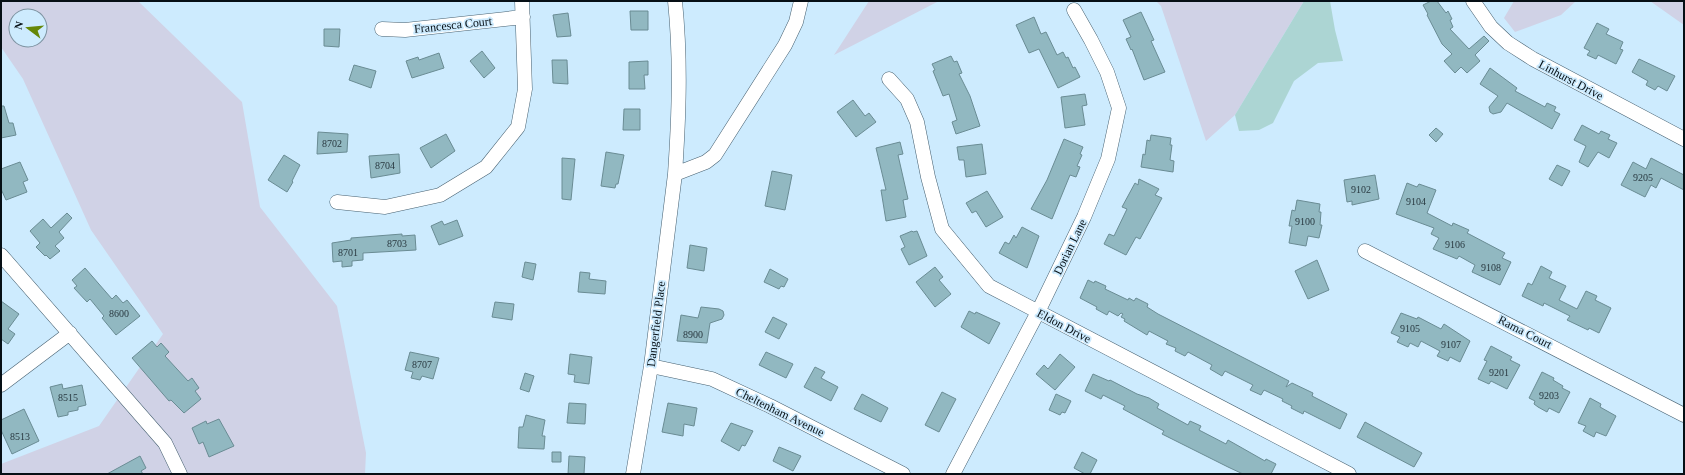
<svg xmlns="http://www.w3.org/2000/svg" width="1685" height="475" font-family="Georgia,serif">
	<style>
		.green { fill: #d0d2e6; fill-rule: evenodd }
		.water { fill: #acd5d3 }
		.building { fill: #91b8c1; stroke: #6a8c94 }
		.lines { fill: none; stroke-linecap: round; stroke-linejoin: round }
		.minor-casing { stroke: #476171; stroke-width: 15 }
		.minor { stroke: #fff; stroke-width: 14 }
		.labels { text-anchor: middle; stroke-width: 3.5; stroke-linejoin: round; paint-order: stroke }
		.number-label { font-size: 10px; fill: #293940 }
		.street-label { font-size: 12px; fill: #060f15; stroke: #cdebfe }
	</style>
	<rect width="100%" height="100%" fill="#cdebfe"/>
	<path class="green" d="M1,1h137l104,101 18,105 77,99 29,147 -1,21h-364v-10l98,-38 64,-92 -72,-104 -68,-151 -22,-32zM16,16h24v24h-24z
		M869,1h70l-105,54z
		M1156,1h148l-69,114 -29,26 -45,-135z
		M1514,1h62l-15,14 -46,17 -11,-14z
		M1650,1h34v24z"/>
	<path class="water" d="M1304,1h26l5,29 8,31 -25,2 -24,18 -21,42 -14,7 -20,1 -4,-16z"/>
	<path class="building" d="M1431,1h6l9,12 2,-2 4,8 -2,1 3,7 -3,2 19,20 15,-13 5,5 -14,14 5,6 -13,12 -6,-6 -6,6 -11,-12 8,-7 -10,-10 -15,-29 1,-1 -5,-9z
		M630,11h18v19h-17z
		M1141,12l13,28 -3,1 14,31 -21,8 -12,-31 -1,1 -5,-11 5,-2 -8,-17z
		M568,13l3,23 -14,1 -4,-22z
		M1034,17l7,17 5,-2 11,23 6,-3 3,6 2,-1 5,11 2,-1 5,10 -22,11 -19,-39 -10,4 -13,-28z
		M1597,23l12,6 -3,5 17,8 -3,7 3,1 -7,14 -18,-9 -2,4 -9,-4 3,-4 -6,-3z
		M324,29h16l-1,18 -15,-1z
		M482,51l13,17 -11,10 -14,-17z
		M439,53l5,15 -32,10 -6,-17 12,-4 1,3z
		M951,56l3,6 3,-1 5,12 -3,1 11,22 10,30 -24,8 -4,-12 5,-2 -8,-26 -6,2 -10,-25 2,-1 -3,-6z
		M1639,59l36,17 -8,15 -9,-5 -3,4 -9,-5 2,-4 -16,-9z
		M552,60h15l1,24 -15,-1z
		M648,61v14h-4l1,14h-16v-27z
		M354,65l22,6 -5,17 -22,-8z
		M1490,68l27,20 -2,3 30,16 2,-4 9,4 -2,4 6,3 -8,15 -45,-26 -6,9 -8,2 -3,-2 -1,-5 9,-11 -18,-12z
		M1085,94l2,11 -5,1 3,19 -20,3 -4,-31z
		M853,100l12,16 4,-3 7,9 -20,15 -19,-25z
		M1,106h3l5,17h4l3,12 -15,3z
		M624,109h16v21h-17z
		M1582,125l17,9 2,-3 9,4 -2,4 9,4 -8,15 -11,-6 -10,15 -9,-5 7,-16 -12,-6z
		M1436,128l7,6 -7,8 -7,-7z
		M318,132l30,2 -1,18 -30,2z
		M446,134l9,17 -24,17 -11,-20z
		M1151,135l20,3 -1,7h2l-2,15 4,1 -1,11 -32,-5 2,-13 2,1 2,-15 3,1z
		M1064,139l19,8 -3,7 2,1 -5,11 3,1 -4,10 -6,-2 -18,44 -21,-10 16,-29z
		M900,142l3,12 -5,1 10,44 -5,1 3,17 -20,4 -5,-31h5l-10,-42z
		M982,144l4,30 -20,3 -2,-17h-5l-2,-13z
		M606,152l18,3 -6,29h-2l-1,4 -14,-2z
		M399,154l1,19 -29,5 -2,-22z
		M284,155l16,10 -8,16 1,1 -6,10 -19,-12z
		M562,158l13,1 -4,41 -9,-1z
		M1651,158l33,17v15l-23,-12 -5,10 -5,-3 -6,12 -24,-12 12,-23 13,7z
		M20,162l8,18 -5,2 4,10 -21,8 -5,-11v-20z
		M1557,165l13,6 -8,15 -13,-7z
		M772,171l20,4 -7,35 -20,-4z
		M1375,175l4,24 -27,6v-4l-5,1 -3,-22z
		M1139,179l20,10 -4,6 7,3 -22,41 -4,-2 -10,18 -22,-11 5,-10 5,2 13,-27 -5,-2 13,-24 3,2z
		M1407,183l10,4 2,-3 17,6 -9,23 25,13 1,-3 16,7 -2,3 38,20 -3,5 9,4 -11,23 -28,-13 3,-7 -16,-9 -2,3 -24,-10 6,-11 -8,-4 3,-6 -38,-14z
		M987,191l16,26 -17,10 -10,-16 -4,2 -6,-10z
		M1297,200l23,4 -1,8h2l-1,13h2l-3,13 -11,-2 -2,10 -17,-3 3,-17h-3l3,-16 3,1z
		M67,213l5,5 -13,14 5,6 -9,8 5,5 -10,8 -4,-4 -1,1 -9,-9 4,-4 -10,-12 13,-12 8,9z
		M457,220l6,16 -24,9 -8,-19 11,-5 2,4z
		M1022,227l17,9 -12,32 -28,-15 6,-11 4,2 5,-9 2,3z
		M912,231l1,1 4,-1 10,25 -18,9 -8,-16 4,-2 -5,-11z
		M402,234v2l13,-1 1,15 -53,3v7l-11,1v5l-10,1v-6l-9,1 -1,-19 19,-3v-2z
		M690,245l17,3 -3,23 -17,-3z
		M1317,260l12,30 -21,9 -13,-28z
		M525,262l11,2 -3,16 -11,-3z
		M1541,266l11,6 -3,6 17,8 -7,14 18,9 9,-18 11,5 -2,4 16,8 -12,25 -10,-5 -1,2 -21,-10 3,-4 -26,-13 -1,3 -21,-10 6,-13 4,2z
		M935,267l8,10 -4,3 12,14 -16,13 -19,-25z
		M85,268l27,31 4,-4 7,8 4,-3 13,16 -24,19 -14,-17 2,-2 -14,-17 -3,3 -13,-14 3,-2 -5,-6z
		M770,269l18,10 -4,8 -3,-1 -2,3 -15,-7z
		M580,272l10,1 -1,6 17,2 -1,13 -27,-2z
		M1088,280l6,3 1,-2 11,5 -1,3 23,11 1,-2 5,3 2,-3 12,6 -1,3 11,7 131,67 -3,6 6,-4 21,10 -1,3 35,18 -7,15 -36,-18 -1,3 -12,-6 1,-2 -10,-5 1,-2 -19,-9 -3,5 -11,-5 3,-5 -28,-14 -3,5 -12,-7 2,-4 -24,-13 -3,4 -10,-5 1,-3 -10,-4 2,-3 -19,-10 -2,4 -23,-14 1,-2 -4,-2 2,-3 -2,-1 -3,3 -9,-5 -2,4 -11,-6 1,-2 -17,-9z
		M1,301l18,13 -11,15 7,5 -7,10 -7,-5z
		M495,302l19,2 -2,16 -20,-3z
		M701,307l18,2 4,2 1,4 -2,4 -12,4 -3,20 -30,-2 4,-26 17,3z
		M969,311l6,3 1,-2 24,11 -11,21 -28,-17z
		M1401,313l16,6 1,-2 23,12 3,-5 26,17 -10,21 -10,-5 -2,4 -11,-5 3,-5 -19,-10 -3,6 -8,-4 -2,4 -11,-5 3,-5 -9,-4z
		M773,317l14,7 -8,15 -14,-7z
		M152,341l5,6 4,-4 8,9 -4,4 23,25 4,-3 7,10 -4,3 6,8 -17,14 -13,-13 -2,1 -37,-43z
		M1491,346l21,11 -2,3 10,5 -13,24 -16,-8 -2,3 -11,-5 9,-18 -3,-1z
		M410,352l29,6 -6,21 -11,-3 -2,4 -9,-2 2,-6 -8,-2z
		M766,352l27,12 -7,14 -27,-13z
		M570,354l22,3 -3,27 -15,-2 1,-7 -7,-1z
		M1060,354l15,13 -20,23 -19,-16 8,-9 4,4z
		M815,367l10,5 -4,6 17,9 -7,14 -27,-14z
		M1542,372l12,6 -1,2 10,6 -1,2 8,4 -11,21 -10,-5 -2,4 -9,-5 -4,-3 1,-3 -6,-3z
		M525,373l9,3 -5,16 -9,-3z
		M1093,374l16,7 1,-1 27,14 12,4 10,6 -2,4 31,17 2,-4 11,5 -2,4 27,14 2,-4 37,21 1,-2 10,5 -5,10h-28l-15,-7 -66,-33 2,-3 -41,-22 2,-3 -22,-11 -2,4 -16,-8z
		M62,384l1,5 19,-4 4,20 -8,2v3l-10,2v3l-10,2 -8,-30z
		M942,392l14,7 -17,33 -14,-7z
		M862,394l26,14 -7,14 -27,-13z
		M1056,394l15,7 -6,12 -3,-1 -2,3 -11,-5z
		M1590,398l11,6 -1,3 16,9 -10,20 -10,-4 -2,5 -11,-6 3,-5 -8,-3z
		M569,403l17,1 -1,20 -18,-1z
		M668,403l29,5 -3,18 -10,-2 -1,12 -21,-4z
		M24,409l15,32 -27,13 -11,-24v-10z
		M526,415l19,5 -3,16h3l-1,13 -26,-1 1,-21h4z
		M219,419l15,27 -25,11 -6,-15 -4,2 -7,-16 14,-7 1,3z
		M1365,422l57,31 -8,14 -57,-30z
		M731,423l22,8 -8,15 -3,-1 -3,6 -18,-10z
		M779,447l22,9 -8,15 -20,-10z
		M552,452h9v10h-9z
		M1082,452l15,8 -7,14h-5l-11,-6z
		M140,456l6,12 -5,3 2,3h-36z
		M569,456l16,1 -1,17h-16z"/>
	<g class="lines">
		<g class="minor-casing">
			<path id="minor" d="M1473,1l18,26 17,16 25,16 151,80
				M382,29l23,1 118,-13
				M889,79l18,20 10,23 11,55 14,52 47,57 360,188
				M675,174c4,-59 6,-114 0,-173
				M337,202l48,5 55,-12 46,-28 32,-40 7,-38 -3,-88
				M1365,251l319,164
				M1,255l164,188 15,31
				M651,366l61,13 58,27 133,68
				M1,385l69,-52
				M633,474l18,-108 24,-192 31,-12 9,-7 70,-110 11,-23 5,-21
				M953,474l85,-162 46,-95 24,-58 11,-51 -12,-36 -16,-32 -17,-30"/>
		</g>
		<use href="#minor" class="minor"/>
	</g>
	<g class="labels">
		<g class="number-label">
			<text x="332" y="147">8702</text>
			<text x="385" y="169">8704</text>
			<text x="1643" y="181">9205</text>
			<text x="1361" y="193">9102</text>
			<text x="1416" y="205">9104</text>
			<text x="1305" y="225">9100</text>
			<text x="397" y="247">8703</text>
			<text x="1455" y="248">9106</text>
			<text x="348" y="256">8701</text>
			<text x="1491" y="271">9108</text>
			<text x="119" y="317">8600</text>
			<text x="1410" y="332">9105</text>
			<text x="693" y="338">8900</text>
			<text x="1451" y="348">9107</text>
			<text x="422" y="368">8707</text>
			<text x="1499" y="376">9201</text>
			<text x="1549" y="399">9203</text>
			<text x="68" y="401">8515</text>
			<text x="20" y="440">8513</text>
		</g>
		<g class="street-label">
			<text transform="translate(453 25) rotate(-6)" y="4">Francesca Court</text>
			<text transform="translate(1571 80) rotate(28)" y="4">Linhurst Drive</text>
			<text transform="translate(1070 247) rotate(-64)" y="4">Dorian Lane</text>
			<text transform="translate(656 324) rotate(-83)" y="4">Dangerfield Place</text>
			<text transform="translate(1064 326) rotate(28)" y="4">Eldon Drive</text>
			<text transform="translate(1525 332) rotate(27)" y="4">Rama Court</text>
			<text transform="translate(780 412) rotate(26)" y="4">Cheltenham Avenue</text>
		</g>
	</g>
	<rect width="1685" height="475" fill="none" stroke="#060f15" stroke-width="4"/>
	<g transform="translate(28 28) rotate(286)"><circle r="19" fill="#cdebfe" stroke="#7d93a1"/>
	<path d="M0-3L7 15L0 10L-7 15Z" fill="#658708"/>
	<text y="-6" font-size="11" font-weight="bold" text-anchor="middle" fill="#060f15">N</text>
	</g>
</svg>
